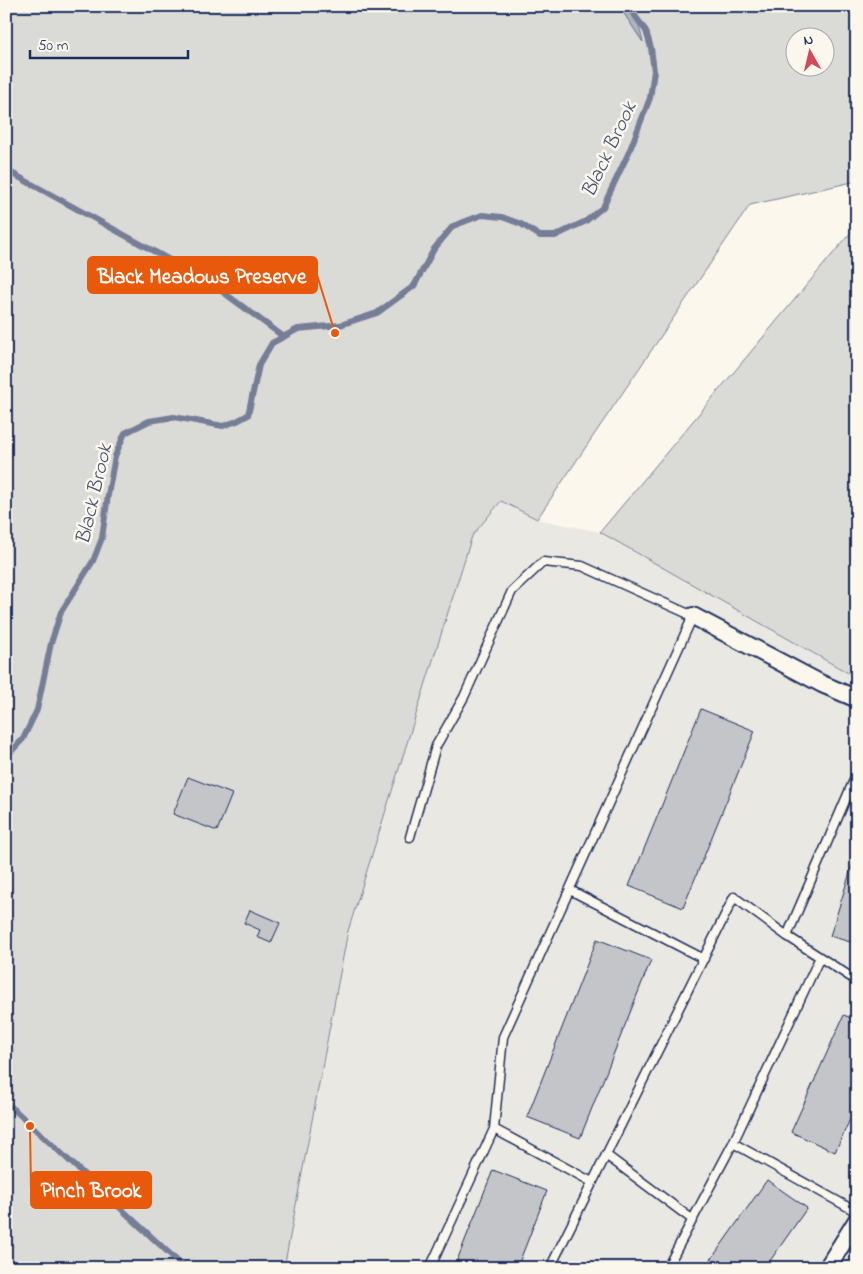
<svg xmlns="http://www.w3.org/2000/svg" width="863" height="1274" font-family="'Indie Flower',sans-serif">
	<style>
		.built { fill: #eae8e2 }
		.green { fill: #dadad7; stroke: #7a849a; fill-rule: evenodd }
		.water { fill: #afb3bb; stroke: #747e96 }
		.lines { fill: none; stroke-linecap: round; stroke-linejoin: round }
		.stream { stroke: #747e96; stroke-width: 6 }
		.building { fill: #c3c5c9; stroke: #1b2f5e }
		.lane-casing { stroke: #1b2f5e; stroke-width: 11 }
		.street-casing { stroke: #1b2f5e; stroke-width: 20 }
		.lane { stroke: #fbf7ec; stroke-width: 8 }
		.street { stroke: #fbf7ec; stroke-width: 16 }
		.labels { text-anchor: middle; stroke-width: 5; stroke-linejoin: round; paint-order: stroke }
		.water-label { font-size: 21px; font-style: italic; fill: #47577a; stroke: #fbf7ec }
		.leader { fill: none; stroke: #e8590c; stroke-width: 2 }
		.callout-dot { fill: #e8590c; stroke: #fbf7ec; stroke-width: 2 }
		.callout { fill: #e8590c; stroke: #e8590c; stroke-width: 2 }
		.callout-label { font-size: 21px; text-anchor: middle; font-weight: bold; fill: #fff }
	</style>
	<rect width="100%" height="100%" fill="#fbf7ec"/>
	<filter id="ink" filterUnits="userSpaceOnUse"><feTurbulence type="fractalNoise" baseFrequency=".02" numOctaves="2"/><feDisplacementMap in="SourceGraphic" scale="10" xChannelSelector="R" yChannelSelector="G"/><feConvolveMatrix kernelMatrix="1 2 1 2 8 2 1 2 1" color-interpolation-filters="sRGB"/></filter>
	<g filter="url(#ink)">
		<path class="built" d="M501,501l36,18 63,13 257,146v590h-573l64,-337 124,-395z"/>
		<path class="green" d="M6,6h613l23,35 -8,-35h223v175l-107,24 -213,314 -36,-18 -29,35 -124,395 -64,337h-278zM796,38h30v30h-30z
			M857,225v453l-257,-146z"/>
		<path class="water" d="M619,6h15l9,36z"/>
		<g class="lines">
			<path class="stream" d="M6,170l202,111 76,56
				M6,757l17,-18 14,-29 14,-67 10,-31 32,-51 9,-23 6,-43 7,-39 10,-23 24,-12 25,-4 49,9 14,-5 11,-6 11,-50 13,-22 26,-14 42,-4 37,-12 37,-27 20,-37 19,-23 29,-11 20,2 19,7 19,12h15l31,-15 17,-14 26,-55 21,-54 4,-27 -3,-23 -5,-17 -18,-25
				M6,1102l179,166"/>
		</g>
		<path class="building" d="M701,709l54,22 -72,177 -54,-22z
			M188,777l44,17 -15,37 -44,-17z
			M857,850v94l-27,-8z
			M250,910l30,13 -9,20 -14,-6 3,-7 -16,-7z
			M597,939l54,21 -71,178 -53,-21z
			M844,1015l13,6v83l-22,48 -44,-20z
			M493,1170l54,21 -30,77h-63z
			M767,1180l40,28 -42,60h-60z"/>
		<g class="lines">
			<g class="lane-casing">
				<path id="lane" d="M410,837l26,-91 28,-49 48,-106 31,-29 39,4 111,50 -190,421 -9,92 -64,139
					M570,890l134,69
					M787,936l70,-163
					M820,957l-87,186 124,69
					M494,1129l98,53
					M606,1155l87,65
					M550,1268l184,-371 53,39 70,45
					M667,1268l66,-125"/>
			</g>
			<g class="street-casing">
				<path id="street" d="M693,616l129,68 35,15
					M827,1268l30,-48"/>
			</g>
			<use href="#lane" class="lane"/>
			<use href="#street" class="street"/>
		</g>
	</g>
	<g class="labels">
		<g class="water-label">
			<text transform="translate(608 149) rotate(-65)" y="7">Black Brook</text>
			<text transform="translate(93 494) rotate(-77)" y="7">Black Brook</text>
		</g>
	</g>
	<path class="leader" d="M335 333L317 275M30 1126L31 1190"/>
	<g class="callout-dot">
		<circle cx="335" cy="333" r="5"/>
		<circle cx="30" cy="1126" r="5"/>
	</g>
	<g class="callout">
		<rect x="88" y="257" width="229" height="36" rx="5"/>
		<rect x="31" y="1172" width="120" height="36" rx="5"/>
	</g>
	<g class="callout-label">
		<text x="202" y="283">Black Meadows Preserve</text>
		<text x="91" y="1197">Pinch Brook</text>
	</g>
	<rect width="863" height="1274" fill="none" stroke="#fbf7ec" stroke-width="25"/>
	<rect x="12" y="12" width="838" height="1249" fill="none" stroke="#1b2f5e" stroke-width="2" filter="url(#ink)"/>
	<g transform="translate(810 52) rotate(352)"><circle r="24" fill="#fbf7ec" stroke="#a1a7b3"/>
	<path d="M0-4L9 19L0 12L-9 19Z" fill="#d1495b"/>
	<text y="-8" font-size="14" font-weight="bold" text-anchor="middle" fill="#1b2f5e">N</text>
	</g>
	<path d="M30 50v8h158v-8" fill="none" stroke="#1b2f5e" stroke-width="2.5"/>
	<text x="38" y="50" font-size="15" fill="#1b2f5e" stroke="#fbf7ec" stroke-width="4" paint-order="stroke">50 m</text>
</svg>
